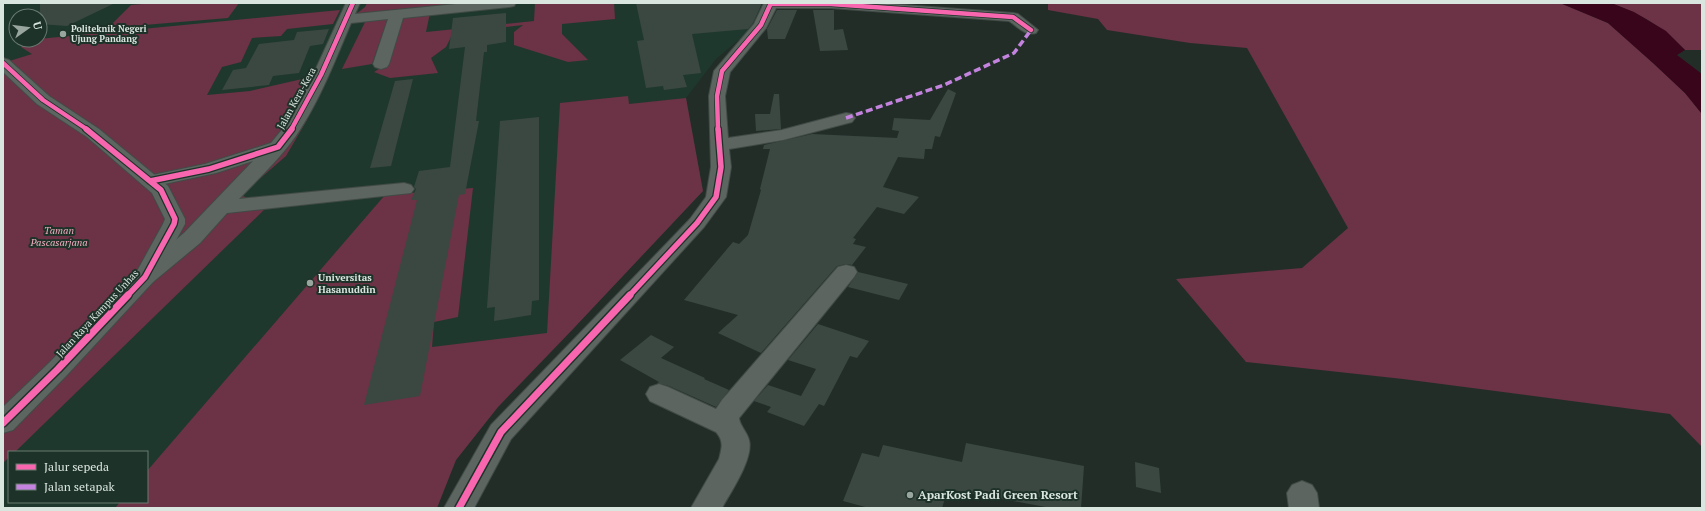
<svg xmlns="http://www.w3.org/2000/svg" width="1705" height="511" font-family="'PT Serif',serif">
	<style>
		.built { fill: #1f382d; fill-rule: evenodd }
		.green { fill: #6c3246 }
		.water { fill: #39051b }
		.building { fill: #3b4842 }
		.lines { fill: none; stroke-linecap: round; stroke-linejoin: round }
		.minor-casing { stroke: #414b46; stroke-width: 2 }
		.tertiary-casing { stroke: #414b46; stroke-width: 2 }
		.minor { fill: #5d6561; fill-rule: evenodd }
		.tertiary { fill: #5d6561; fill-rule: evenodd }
		.quiet { stroke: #c483df; stroke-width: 3.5; stroke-dasharray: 7 3.5; stroke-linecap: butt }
		.cycleway-far2-casing { stroke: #1d3228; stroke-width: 6 }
		.cycleway-far1-casing { stroke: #1d3228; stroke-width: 8 }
		.cycleway-casing { stroke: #1d3228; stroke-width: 10 }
		.cycleway-far2 { stroke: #f766af; stroke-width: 4.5 }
		.cycleway-far1 { stroke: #f766af; stroke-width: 5.5 }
		.cycleway { stroke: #f766af; stroke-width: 7 }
		.poi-dot { fill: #99a59f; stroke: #1d3228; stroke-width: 1.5 }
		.labels { text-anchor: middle; stroke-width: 4; stroke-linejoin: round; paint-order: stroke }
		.far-poi-label { font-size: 9px; font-weight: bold; fill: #d9e5df; stroke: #1d3228; text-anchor: start }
		.street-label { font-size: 10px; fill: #d9e5df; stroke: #1d3228 }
		.park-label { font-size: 10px; font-style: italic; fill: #f4adc1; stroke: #1d3228 }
		.poi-label { font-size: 10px; font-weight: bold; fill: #d9e5df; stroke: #1d3228; text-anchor: start }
		.near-poi-label { font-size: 12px; font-weight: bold; fill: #d9e5df; stroke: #1d3228; text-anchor: start }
	</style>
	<rect width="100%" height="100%" fill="#222d28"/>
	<path class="built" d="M3,3h758l-1,8 -12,21 -32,27 -30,39 17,93 -130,138 -75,78 -42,53 -19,48h-434zM16,16h24v24h-24zM9,452h138v50h-138z"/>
	<path class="green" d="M154,3h85l-11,15 -120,10 23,-23z
		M367,3h118l-95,9 -18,52 -30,5 27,-55 -14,1 10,-8z
		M535,3h79l1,16 -53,5v10l26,26 -20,2 -54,-17v-13l9,-7 -61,7 -11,5 -5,10 -15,11 7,15 -48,5 -16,-6 13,-8 14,-48 29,-3 -4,19 108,-11z
		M1048,3h512l48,20 45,40 32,30 17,21v333l-32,-33 -267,-35 -157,-17 -70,-83 126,-11 46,-40 -101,-180 -57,-5 -83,-13 -9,-11 -50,-9z
		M1611,3h91v47h-17c-24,-24 -42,-35 -74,-47z
		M340,10l-7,14 -46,5 -6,7 -29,2 -11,24 -19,5 -15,28 43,-4 61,-14 -7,16 -23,27h26l-21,36 -45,39 26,12 -252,245h-6v5l-6,6v-400l29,-9 -11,-7 7,-7z
		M628,96l1,8 57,-6 17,93 -130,138 -75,78 -42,53 -19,48h-322l5,-6h27v-31l238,-276 88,-7 -15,129 -24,5 -2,25 115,-14 13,-230z"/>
	<path class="water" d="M1560,3h51l23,9 32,19 19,19 -8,5 25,19v40l-17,-21 -32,-30 -45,-40z"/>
	<path class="building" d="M40,3h75l-48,23 -27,-2z
		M636,3h126l-9,20 -5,6 -56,5 9,39 -18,2 4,12 -23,3 -1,-4 -17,2 -9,-47 7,-1z
		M777,10h20l-12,29h-17l-1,-10z
		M813,10h21v20l9,-1 5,21 -28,1z
		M506,13v29l-19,3v7h-3l-8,69h3l-14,73 -6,1 -39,201 -56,9 53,-205h-6l5,-11 -2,-2 5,-16 31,-4 15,-120 -16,2 4,-31z
		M329,29l-6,15 -13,2 -11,27 -26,3 -4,9 -47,5 11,-20 13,-2 13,-24 35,-4 3,-8z
		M413,79l-22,87 -21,2 25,-87z
		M948,89l8,4 -16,44 -5,-1 -3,13h-7l-1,10 -26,-2 -15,30 36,10 -15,17 -27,-7 -24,31 3,1 -3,5 13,3 -14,18 -6,-1 -9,2 -76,87 -43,-20 20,-18 -54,-15 49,-58 6,2 9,-9 13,-45 -1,-1 10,-40h-7l1,-4 48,-11 85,4 2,-7 -7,-1 2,-12 36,2z
		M774,94h5l2,35 -25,2 -1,-17h15z
		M539,117v183l-7,1 -1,14 -37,6 1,-14 -8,1 13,-187z
		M858,272l50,12 -9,16 -51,-13z
		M818,324l51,17 -12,17 -7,-2 -26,50 -5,-2 -15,22 -37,-14 4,-5 -17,-6 14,-16 33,11 15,-27 -28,-9z
		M651,335l23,12 -13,11 44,20 -1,1 25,11 -13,17 -47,-21 -12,-3 2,-1 -39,-22z
		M966,443l118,23 -3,42h-30l-103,-19 -6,19h-73l-26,-7 19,-48 17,4 4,-12 79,17z
		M1135,462l24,6 2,25 -25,-6z"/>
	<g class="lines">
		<g class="minor-casing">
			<path id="minor" d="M346,3h14l-5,11 111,-11h50l-2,3 -5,1 -106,11 -14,46 -2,3 -6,2 -6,-2 -2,-3 15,-45 -37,4c-15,35 -29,72 -50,105 -16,26 -40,48 -62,71l165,-16 7,2 3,4 -3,4 -184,20 -27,30 -47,39 -8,2 -8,-2 -3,-5 3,-5 47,-39 69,-72 -37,12 -66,14 -7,-2 -3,-4 3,-4 62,-13 66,-21 14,-17 28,-51z
				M764,3h113l136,10 5,1 20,16 -2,3c-11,3 -18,-6 -27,-12l-178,-13h-55l-10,20 -36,44 -5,24 3,42 54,-8 64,-17 6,1 3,4 -3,4 -69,18 -54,9 2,18 -5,30 -22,30 -193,212 -37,69h-30l47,-83 176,-182 23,-24 16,-22 5,-30 -2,-71 5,-25 40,-47z
				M846,265l8,2 3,5 -3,5 -115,141c1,8 8,14 10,22 5,18 -18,52 -27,68h-31l28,-49c3,-11 5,-18 -3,-27l-66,-31 -4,-7 4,-7 9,-3 9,3 48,22 6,-9 116,-133z
				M1302,481l10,4 5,8 2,15h-30l-2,-15 5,-8z"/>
		</g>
		<g class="tertiary-casing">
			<path id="tertiary" d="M3,58l6,2 40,36 50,33 69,57 17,33v5l-32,58 -86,93 -54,55 -10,3v-26l46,-44 87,-90 27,-49 2,-5 -13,-26 -65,-56 -50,-33 -34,-32z"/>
		</g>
		<use href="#minor" class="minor"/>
		<use href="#tertiary" class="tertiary"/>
		<path class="quiet" d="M846,118l98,-33 70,-32 17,-23"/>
		<g class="cycleway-far2-casing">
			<path id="cycleway-far2" d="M771,4h60l182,13 18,13
				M3,63l40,37 45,30
				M291,130l30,-55 32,-72
				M718,130l-1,-34 5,-25 39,-46 10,-22"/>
		</g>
		<g class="cycleway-far1-casing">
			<path id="cycleway-far1" d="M86,129l75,61 14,29 -1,5 -29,53 -18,19
				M150,181l59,-12 69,-22 14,-18
				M629,296l68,-73 19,-26 5,-30 -3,-38"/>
		</g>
		<g class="cycleway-casing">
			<path id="cycleway" d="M3,423l55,-54 70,-74
				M459,508l42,-76 129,-137"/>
		</g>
		<use href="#cycleway-far2" class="cycleway-far2"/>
		<use href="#cycleway-far1" class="cycleway-far1"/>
		<use href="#cycleway" class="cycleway"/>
	</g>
	<g class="poi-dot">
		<circle cx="63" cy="34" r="4"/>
		<circle cx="310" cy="283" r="4"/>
		<circle cx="910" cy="495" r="4"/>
	</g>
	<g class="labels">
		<g class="far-poi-label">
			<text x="71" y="32">Politeknik Negeri<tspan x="71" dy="10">Ujung Pandang</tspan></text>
		</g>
		<g class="street-label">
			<text transform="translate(296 98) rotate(-61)" y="4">Jalan Kera-Kera</text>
			<text transform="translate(97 313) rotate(-47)" y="4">Jalan Raya Kampus Unhas</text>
		</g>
		<g class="park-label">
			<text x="59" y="234">Taman<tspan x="59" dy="12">Pascasarjana</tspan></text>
		</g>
		<g class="poi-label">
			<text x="318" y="281">Universitas<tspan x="318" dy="12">Hasanuddin</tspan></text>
		</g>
		<g class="near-poi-label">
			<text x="918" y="499">AparKost Padi Green Resort</text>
		</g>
	</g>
	<rect width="1705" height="511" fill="none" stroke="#d9e5df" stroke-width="8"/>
	<rect x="8" y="451" width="140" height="52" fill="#1d3228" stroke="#687a71"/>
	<rect x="16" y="464" width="20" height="6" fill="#f766af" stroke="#687a71"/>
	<text x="44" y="471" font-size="12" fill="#d9e5df">Jalur sepeda</text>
	<rect x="16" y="484" width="20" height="6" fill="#c483df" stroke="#687a71"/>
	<text x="44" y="491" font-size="12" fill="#d9e5df">Jalan setapak</text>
	<g transform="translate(28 28) rotate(76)"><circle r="19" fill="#1d3228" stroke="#687a71"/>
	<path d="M0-3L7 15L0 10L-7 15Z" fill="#99a59f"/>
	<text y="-6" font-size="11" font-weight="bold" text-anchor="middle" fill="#d9e5df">U</text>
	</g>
</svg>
